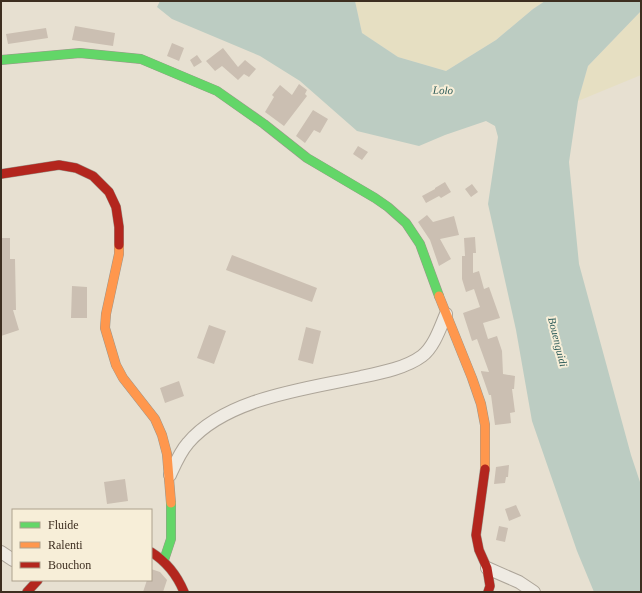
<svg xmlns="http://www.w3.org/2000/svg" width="642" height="593" font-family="'Times New Roman',serif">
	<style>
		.farmland { fill: #e6dfc2 }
		.water { fill: #bcccc2 }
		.building { fill: #cbbfb2 }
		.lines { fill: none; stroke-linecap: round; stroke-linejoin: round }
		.street-casing { stroke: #ada599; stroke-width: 14 }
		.fast-casing { stroke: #9c958a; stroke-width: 10 }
		.slow-casing { stroke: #9c958a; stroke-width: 10 }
		.jam-casing { stroke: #9c958a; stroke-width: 10 }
		.street { stroke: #efebe3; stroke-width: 12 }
		.fast { stroke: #63d668; stroke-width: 9 }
		.slow { stroke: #ff974d; stroke-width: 9 }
		.jam { stroke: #b3261e; stroke-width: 9 }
		.labels { text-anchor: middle; stroke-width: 4; stroke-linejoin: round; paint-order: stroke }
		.water-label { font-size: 11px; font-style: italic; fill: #2f5d5a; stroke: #f7eed8 }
	</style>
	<rect width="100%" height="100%" fill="#e7e0d1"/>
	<path class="farmland" d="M355,1h190l-12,8 -37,31 -50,31 -48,-14 -36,-24z
		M641,11v64l-63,26 10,-35z"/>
	<path class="water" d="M160,1h195l7,32 36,24 48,14 50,-31 37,-31 12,-8h96v10l-53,55 -10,35 -9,61 10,102 52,191 10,30v107h-47l-17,-41 -45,-130 -16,-91 -28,-126 10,-67 -3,-11 -9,-5 -41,14 -26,11 -62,-15 -57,-50 -40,-25 -88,-37 -15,-12z"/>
	<path class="building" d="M75,26l40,7 -2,13 -41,-6z
		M46,28l2,10 -40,6 -2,-10z
		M172,43l12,5 -5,13 -12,-5z
		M223,48l15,19 7,-7 11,9 -7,8 -5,-3 -6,6 -16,-14 -7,5 -9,-10z
		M197,55l5,7 -8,5 -4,-7z
		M299,84l8,6 -2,4 2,2 -23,30 -19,-14 9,-15 -2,-2 8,-10 12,10z
		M313,110l15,9 -8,14 -6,-3 -9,13 -9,-7z
		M358,146l10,6 -6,8 -9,-6z
		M445,182l6,10 -10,6 -2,-2 -13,7 -4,-7 13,-7v-1z
		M472,184l6,8 -7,5 -6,-8z
		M427,215l6,7 21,-6 5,19 -19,4 11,20 -12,7 -9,-26 -12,-18z
		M475,237l1,16h-3v20l6,-2 5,18 5,-2 11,31 -17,5 5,16 9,-3 5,15 1,23 12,2 -1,13h-2l3,23 -5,1 1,10 -16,2 -4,-30h-2l-8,-23v-1l8,1 -12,-33 -5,2 -9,-28 17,-6 -6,-18 -8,3 -4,-13v-23h3l-1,-18z
		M1,238h9v21h5l1,51h-3l6,20 -18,6z
		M232,255l85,33 -5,14 -86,-32z
		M72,286l15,1v31h-16z
		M209,325l17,6 -12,33 -17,-6z
		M306,327l15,4 -8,33 -15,-4z
		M179,381l5,15 -19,7 -5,-15z
		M509,465l-1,12h-2l-1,6 -11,1 2,-17z
		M125,479l3,22 -21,3 -3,-22z
		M516,505l5,11 -12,5 -4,-12z
		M499,526l9,2 -3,14 -9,-2z
		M151,569l9,3 7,8 -4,12h-20l4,-12h4z"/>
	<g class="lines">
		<g class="street-casing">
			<path id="street" d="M170,475c5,-11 10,-23 18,-32 38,-45 118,-54 173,-66 19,-4 45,-9 61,-21 12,-9 18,-28 24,-42
				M1,552l12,8
				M487,568l32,14 15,10"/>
		</g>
		<g class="fast-casing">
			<path id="fast" d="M1,60l79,-7 61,6 76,32 47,33 43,34 68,40 13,9 18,16 14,21 19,52
				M164,560l7,-21v-36"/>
		</g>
		<g class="slow-casing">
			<path id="slow" d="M119,245v9l-13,60 -1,14 11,37 7,13 32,41 7,16 5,19 4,49
				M439,296l33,82 9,26 4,21v44"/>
		</g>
		<g class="jam-casing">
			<path id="jam" d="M1,174l58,-9 17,3 17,8 16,16 7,15 3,20v18
				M485,469l-9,66 3,15 8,18 3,18 -2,6
				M151,552c16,10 26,23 33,40
				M27,592l11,-12"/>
		</g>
		<use href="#street" class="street"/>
		<use href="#fast" class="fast"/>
		<use href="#slow" class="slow"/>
		<use href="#jam" class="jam"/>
	</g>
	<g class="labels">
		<g class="water-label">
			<text transform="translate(443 90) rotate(1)" y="4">Lolo</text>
			<text transform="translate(558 342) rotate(76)" y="4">Bouenguidi</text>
		</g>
	</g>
	<rect width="642" height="593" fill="none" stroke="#3d2e20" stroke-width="4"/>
	<rect x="12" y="509" width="140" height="72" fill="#f7eed8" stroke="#ada18e"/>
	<rect x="20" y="522" width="20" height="6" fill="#63d668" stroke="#ada18e"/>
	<text x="48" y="529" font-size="12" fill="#3d2e20">Fluide</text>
	<rect x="20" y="542" width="20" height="6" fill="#ff974d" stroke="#ada18e"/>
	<text x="48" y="549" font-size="12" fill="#3d2e20">Ralenti</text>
	<rect x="20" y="562" width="20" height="6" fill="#b3261e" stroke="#ada18e"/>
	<text x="48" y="569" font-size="12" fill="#3d2e20">Bouchon</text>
</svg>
